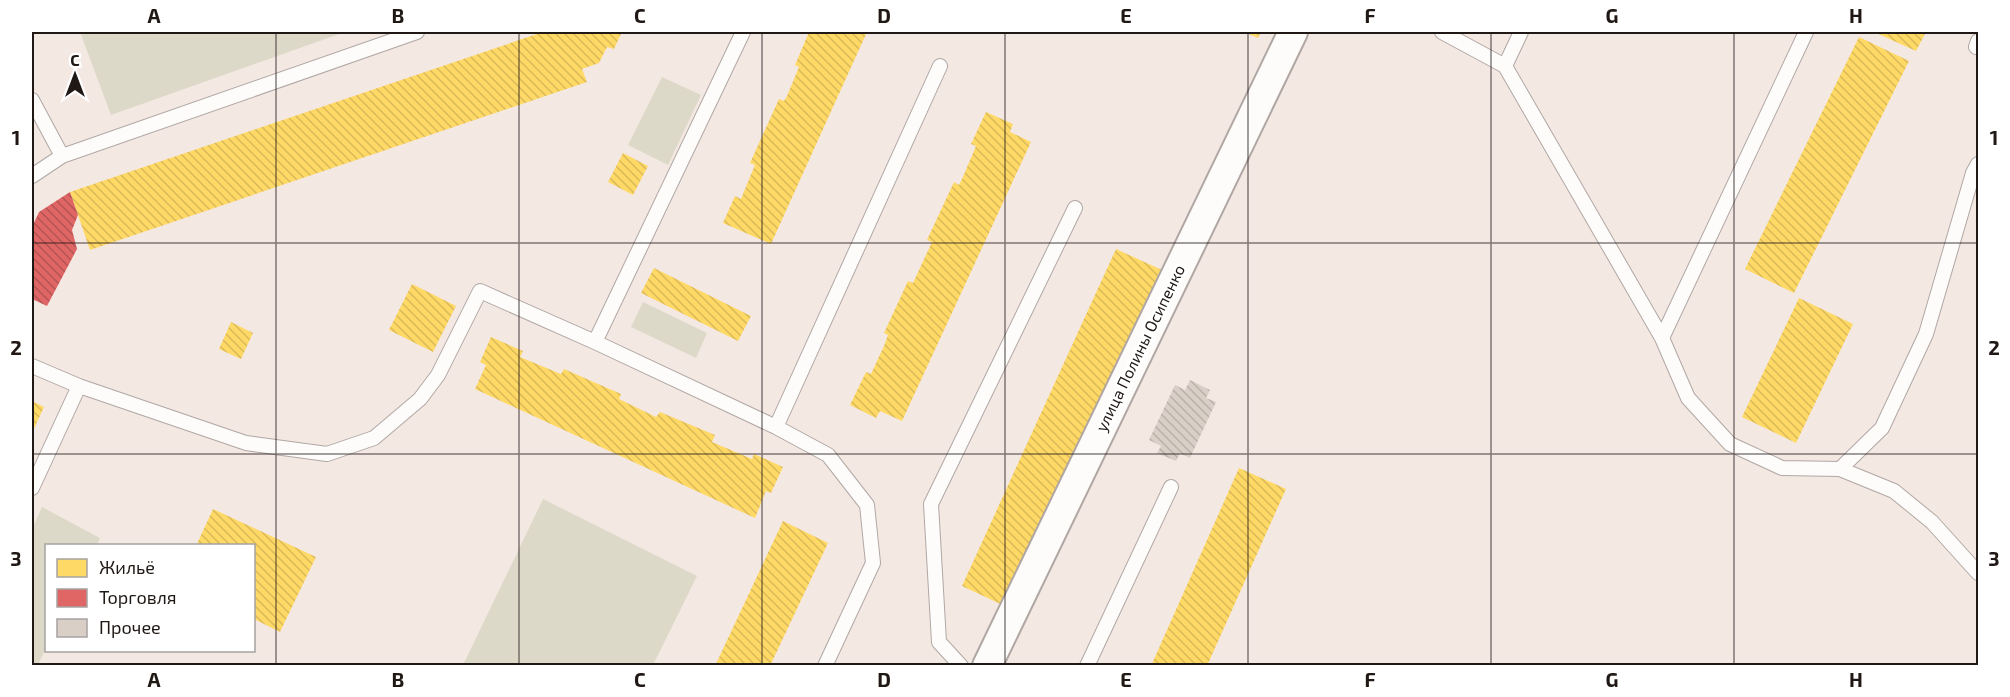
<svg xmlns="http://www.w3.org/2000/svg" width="2010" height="697" font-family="'Exo 2',sans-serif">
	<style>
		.green { fill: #dcd9c8 }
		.homes { fill: url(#homes-back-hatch) }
		.shops { fill: url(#shops-back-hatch) }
		.building { fill: url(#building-back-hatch) }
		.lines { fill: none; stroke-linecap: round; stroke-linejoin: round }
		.lane-casing { stroke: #b0a7a3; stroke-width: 16 }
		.street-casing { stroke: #b0a7a3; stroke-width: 32 }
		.lane { stroke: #fdfcfb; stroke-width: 14 }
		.street { stroke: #fdfcfb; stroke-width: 28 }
		.grid { fill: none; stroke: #201815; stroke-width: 1.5; stroke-opacity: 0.55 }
		.labels { text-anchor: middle; stroke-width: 6; stroke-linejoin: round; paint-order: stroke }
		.street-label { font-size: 16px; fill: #201815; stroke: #fff }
		.neatline { fill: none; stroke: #201815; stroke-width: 2 }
		.grid-label { font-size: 20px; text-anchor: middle; font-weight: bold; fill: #201815 }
	</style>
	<defs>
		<pattern id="homes-back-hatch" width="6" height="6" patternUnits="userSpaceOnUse" patternTransform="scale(1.5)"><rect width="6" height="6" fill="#ffd966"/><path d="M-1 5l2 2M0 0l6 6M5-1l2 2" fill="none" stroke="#daba58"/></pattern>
		<pattern id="shops-back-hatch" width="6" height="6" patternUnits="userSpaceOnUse" patternTransform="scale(1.5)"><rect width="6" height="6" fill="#e06666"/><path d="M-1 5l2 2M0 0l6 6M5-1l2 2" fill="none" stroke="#b55353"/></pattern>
		<pattern id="building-back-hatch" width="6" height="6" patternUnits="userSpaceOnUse" patternTransform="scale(1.5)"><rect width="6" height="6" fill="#d9cfc7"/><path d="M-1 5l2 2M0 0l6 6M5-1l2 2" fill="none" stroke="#bab1aa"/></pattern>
	</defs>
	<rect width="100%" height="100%" fill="#f4e8e3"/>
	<path class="green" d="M80,32h265l-234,83z
		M662,77l39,18 -33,70 -40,-20z
		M643,302l64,31 -11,25 -65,-31z
		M543,499l154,77 -44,89h-190z
		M42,507l58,31 -3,7 -51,1v102l-8,17h-6v-136z"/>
	<path class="homes" d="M543,32h79l-8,17 -7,-2 -8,16 -17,6 5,13 -497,168 -20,-58z
		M809,32h58l-96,212 -48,-21 12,-27 6,3 4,-10 10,-24 -5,-2 29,-64 5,2 3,-5 12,-29 -4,-2z
		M1244,32h17l-3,6z
		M1874,32h52l-10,19z
		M1859,37l50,24 -115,232 -49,-24z
		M986,112l27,12 -3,8 21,10 -129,279 -22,-10 -4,7 -26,-13 16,-33 5,2 13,-28 4,-11 -4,-2 24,-52 5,2 19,-41 -5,-2 27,-58 5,3 3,-6 14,-33 -5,-2z
		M623,153l25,13 -15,29 -25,-13z
		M1116,249l46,21 -155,337 -45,-21z
		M654,268l97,48 -13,25 -97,-48z
		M412,284l44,22 -23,46 -44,-22z
		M1799,298l54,26 -57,119 -54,-26z
		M231,322l22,11 -12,26 -22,-10z
		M491,337l32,14 -3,6 41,17 3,-5 57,25 -2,5 37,18 4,-5 55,23 -3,7 40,17 2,-5 29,13 -12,26 -5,-2 -11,27 -280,-129 11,-24 -6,-3z
		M32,401l12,6 -12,26z
		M1239,468l47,21 -79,177h-56z
		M213,509l103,48 -36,75 -26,-13v-73h-58z
		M783,521l45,22 -58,123h-55z"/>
	<path class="shops" d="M70,192l8,23 -6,15 5,19 -30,57 -15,-7v-72l7,-15z"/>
	<path class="building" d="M1190,380l20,10 -4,8 10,4 -26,56 -10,-5 -4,8 -19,-8 4,-7 -12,-6 26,-55 10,5z"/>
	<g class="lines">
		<g class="lane-casing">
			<path id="lane" d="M1442,32l63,34 16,-34
				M1976,47l2,-6
				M1505,66l157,272 144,-306
				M32,100l30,56
				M32,176l30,-20 355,-124
				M1662,338l26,60 42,46 52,24 58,1 54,22 38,31 46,51
				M595,342l148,-310
				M32,366l47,20 167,57 81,11 47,-16 46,-39 18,-24 42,-84 115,51 181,85 52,28 39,50 6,58 -48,103
				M776,427l164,-361
				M1840,469l42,-41 44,-94 47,-161 5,-9
				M32,488l47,-102
				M961,666l-22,-24 -8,-138 144,-296
				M1087,666l84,-179"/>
		</g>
		<g class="street-casing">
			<path id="street" d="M987,666l306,-634"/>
		</g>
		<use href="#lane" class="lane"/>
		<use href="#street" class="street"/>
	</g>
	<path class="grid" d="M276,32v634M519,32v634M762,32v634M1005,32v634M1248,32v634M1491,32v634M1734,32v634M32,243h1946M32,454h1946"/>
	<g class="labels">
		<g class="street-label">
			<text transform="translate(1140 348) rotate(-64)" y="6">улица Полины Осипенко</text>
		</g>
	</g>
	<rect width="2010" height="697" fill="none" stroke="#ffffff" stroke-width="66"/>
	<rect x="45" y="544" width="210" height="108" fill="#ffffff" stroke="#a6a3a1" stroke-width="1.5"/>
	<rect x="57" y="559" width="30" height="18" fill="#ffd966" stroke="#a6a3a1" stroke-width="1.5"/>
	<text x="99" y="574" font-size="18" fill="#201815">Жильё</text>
	<rect x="57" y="589" width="30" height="18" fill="#e06666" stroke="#a6a3a1" stroke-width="1.5"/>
	<text x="99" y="604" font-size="18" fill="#201815">Торговля</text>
	<rect x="57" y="619" width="30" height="18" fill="#d9cfc7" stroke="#a6a3a1" stroke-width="1.5"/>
	<text x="99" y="634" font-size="18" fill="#201815">Прочее</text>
	<g transform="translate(75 75)" stroke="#ffffff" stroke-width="4.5" paint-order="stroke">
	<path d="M0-4.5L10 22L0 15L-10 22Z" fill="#201815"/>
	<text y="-9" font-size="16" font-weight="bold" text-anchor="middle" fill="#201815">С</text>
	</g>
	<rect x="33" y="33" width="1944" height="631" class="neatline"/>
	<g class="grid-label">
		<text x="154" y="23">A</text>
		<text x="398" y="23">B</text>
		<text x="640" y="23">C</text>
		<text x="884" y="23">D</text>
		<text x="1126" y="23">E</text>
		<text x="1370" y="23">F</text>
		<text x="1612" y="23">G</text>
		<text x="1856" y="23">H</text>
		<text x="16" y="145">1</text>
		<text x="1994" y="145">1</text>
		<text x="16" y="355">2</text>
		<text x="1994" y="355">2</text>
		<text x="16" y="566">3</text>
		<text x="1994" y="566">3</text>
		<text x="154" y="687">A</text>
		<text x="398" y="687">B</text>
		<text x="640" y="687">C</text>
		<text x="884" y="687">D</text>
		<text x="1126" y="687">E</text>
		<text x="1370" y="687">F</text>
		<text x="1612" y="687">G</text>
		<text x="1856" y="687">H</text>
	</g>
</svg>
